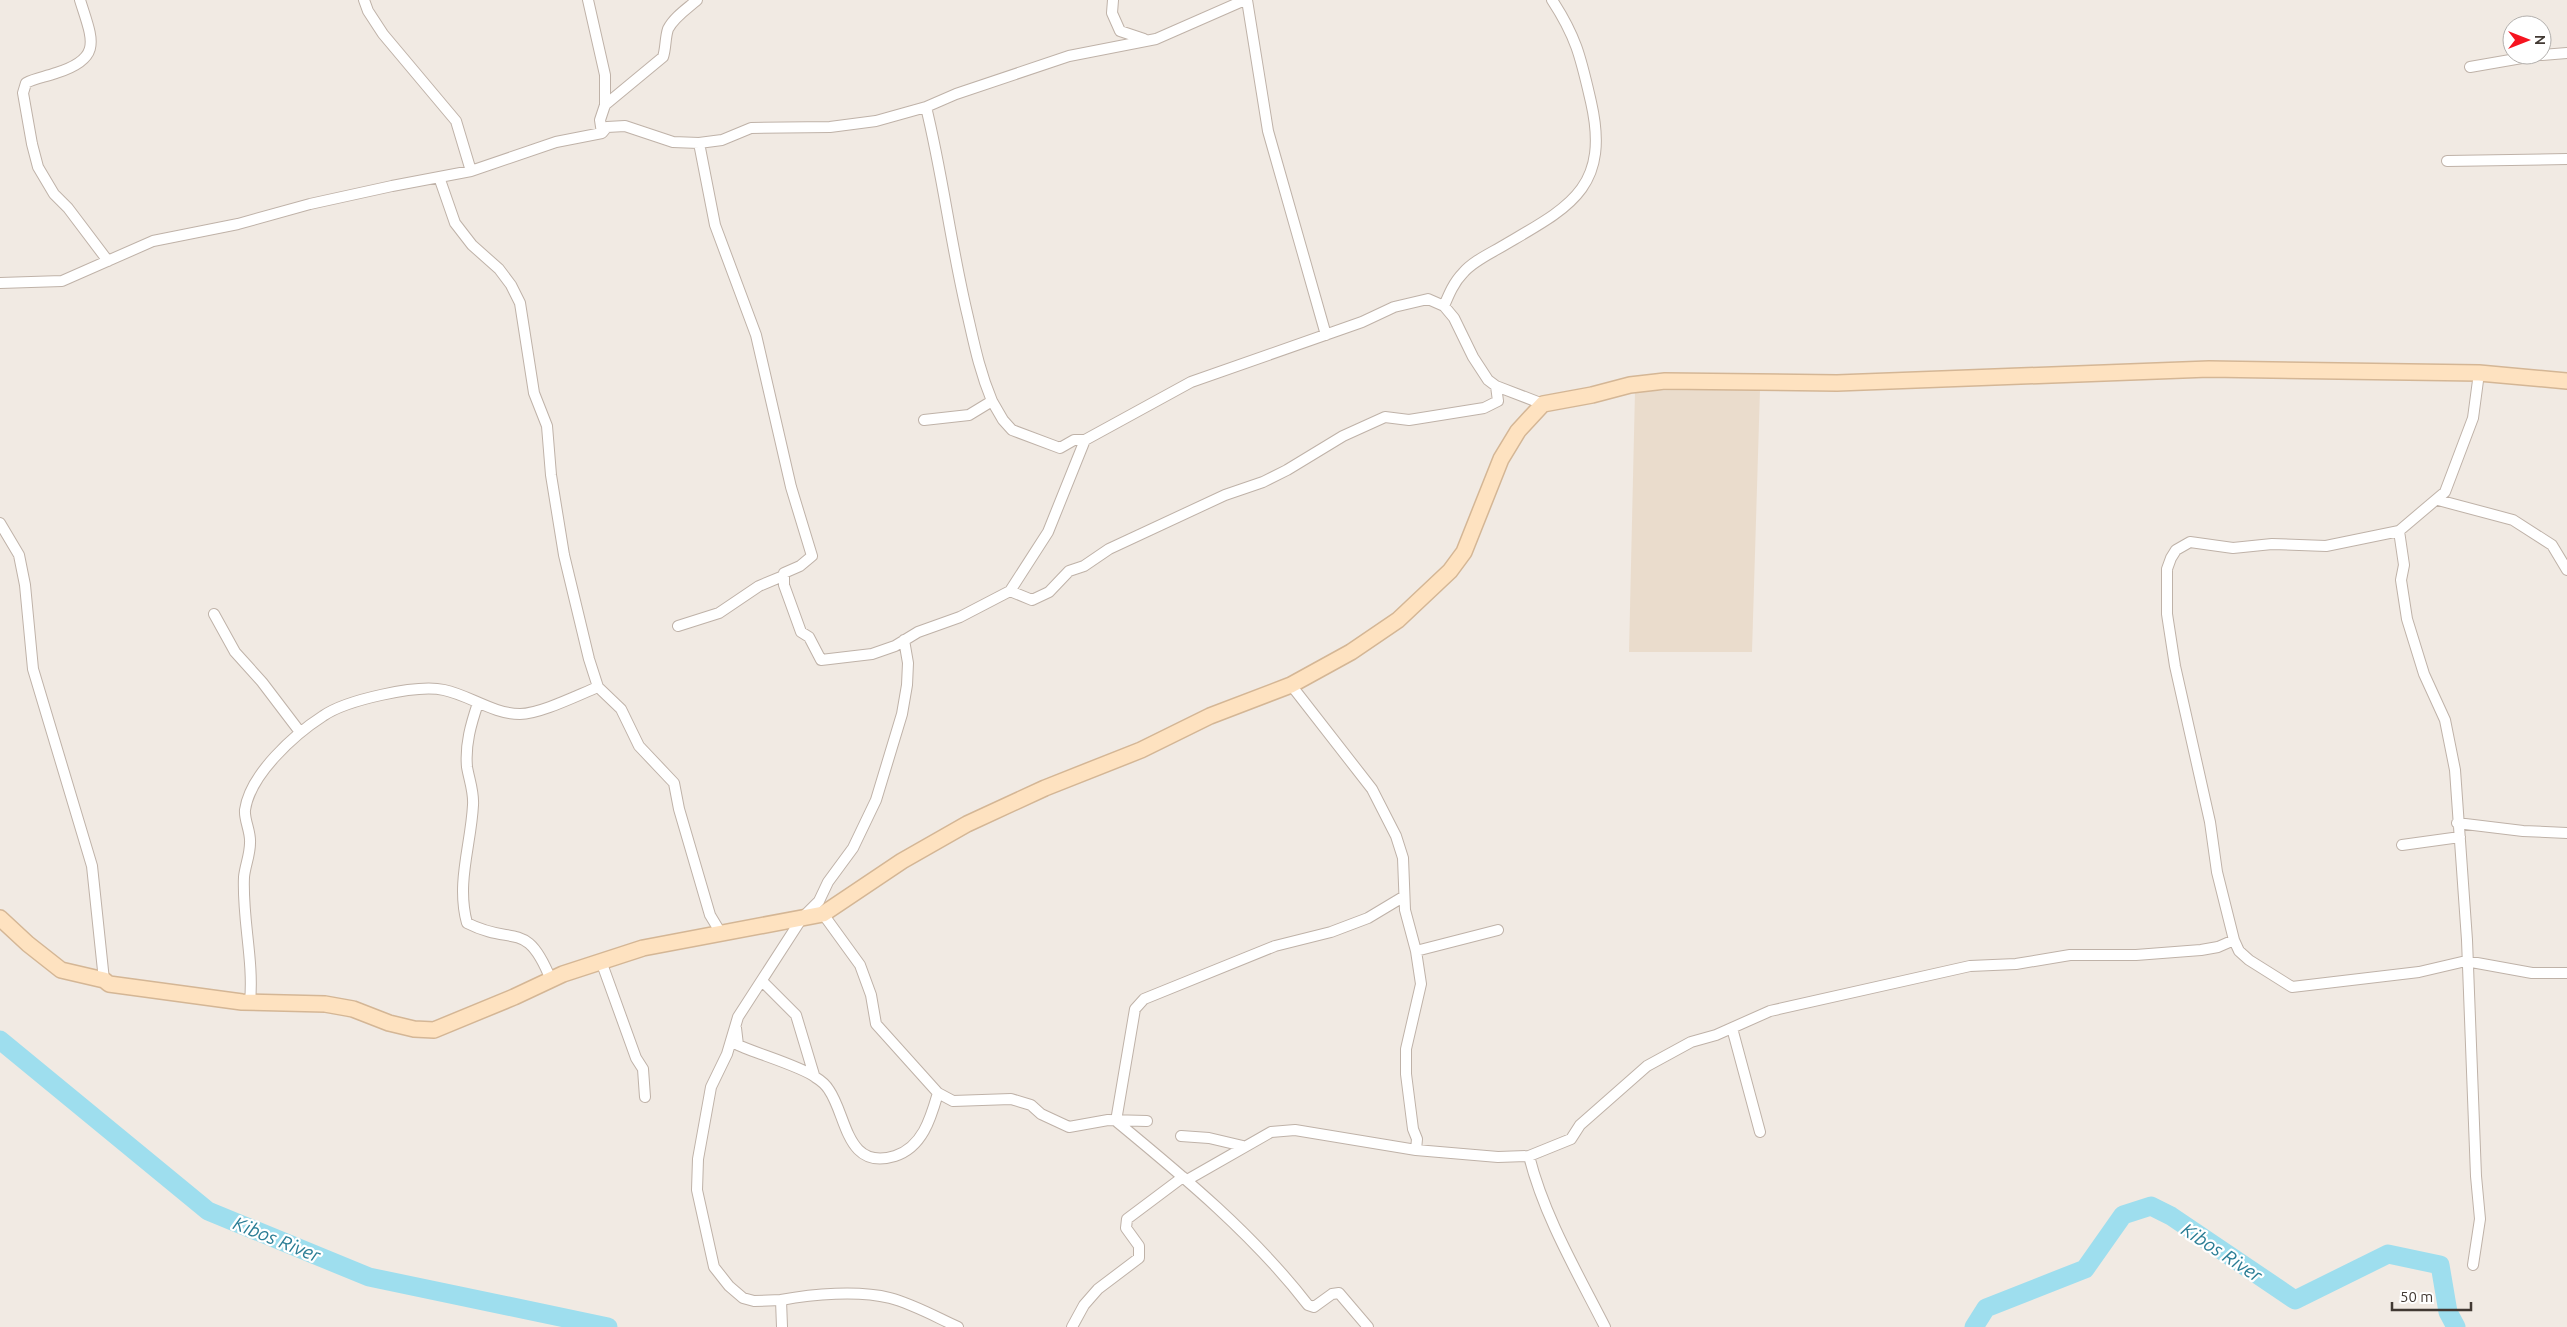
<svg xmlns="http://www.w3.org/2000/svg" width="2567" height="1327" font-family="Ubuntu,sans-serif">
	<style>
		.education { fill: #eadccc }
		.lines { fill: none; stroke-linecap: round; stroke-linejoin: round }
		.river { stroke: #9edeee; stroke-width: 19 }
		.street-casing { stroke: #bfb2a8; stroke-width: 12 }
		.secondary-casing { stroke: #d4b695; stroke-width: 18 }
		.street { stroke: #fff; stroke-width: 10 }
		.secondary { stroke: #fee2c0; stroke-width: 15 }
		.labels { text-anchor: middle; stroke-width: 4.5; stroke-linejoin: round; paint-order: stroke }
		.water-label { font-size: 19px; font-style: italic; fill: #2a7d95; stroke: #fff }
	</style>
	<rect width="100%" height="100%" fill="#f1eae3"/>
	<path class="education" d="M1760,389l-8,263h-123l6,-261z"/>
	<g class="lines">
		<path class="river" d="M0,1040l208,171 161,66 239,50
			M1974,1327l12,-19 99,-39 38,-54 28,-9 20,10 124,84 93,-46 52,11 8,47 8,15"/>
		<g class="street-casing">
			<path id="street" d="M80,0c12,39 24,58 -24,73 -11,4 -21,5 -30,10l-3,10 9,51 6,23 16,27 14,14 40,53
				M364,0l4,11 15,23 73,87 15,50
				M588,0l17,75v30
				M1113,0l-1,13 8,18 24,8
				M1247,0l21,131 58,204
				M2542,55l25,-2
				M2470,67l69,-12
				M602,133l-2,-13 5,-15 58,-48c3,-9 2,-19 5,-28 6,-12 20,-21 29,-29
				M699,143l16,82 41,110 35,152 21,69 -12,10 -16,7v12l17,47 8,5 12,23 51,-6 23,-8 23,-14 42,-15 50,-26 22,9 17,-8 20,-21 15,-5 25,-17 116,-54 38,-13 24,-12 56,-34 42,-19 24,3 75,-12 14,-7 -2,-15
				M2447,161l120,-2
				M439,177l16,46 17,22 27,24 12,16 9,18 14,90 13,33 4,49 13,80 25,104 9,28 23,22 18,37 35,37 5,26 31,106 12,20
				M0,283l62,-2 91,-40 85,-17 72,-20 82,-18 79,-15 85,-29 46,-9 5,-6 18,-1 48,16 26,1 23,-3 29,-12 79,-1 46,-6 50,-14 30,-13 113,-38 87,-17 89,-39
				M1444,306c5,-12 10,-24 19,-33 9,-11 26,-19 38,-26 66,-39 110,-57 90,-145 -10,-43 -14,-64 -39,-102
				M992,401l11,19 9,10 48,18 14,-8h11l106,-58 171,-60 32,-15 34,-8 16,7 10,12 19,39 15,23 8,6 47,18
				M924,420l45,-5 23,-14c-12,-29 -17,-53 -24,-84 -17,-70 -25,-141 -42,-210
				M2438,500l75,20 39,25 15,25
				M0,523l19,32 6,30 8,84 59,197 12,114
				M2399,531l-73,15 -54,-2 -39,4 -43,-6 -14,8 -5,8 -4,11v45l8,52 35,156 7,50 17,68 5,11 10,9 43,27 127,-15 47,-11 66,12h35
				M1010,591l38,-59 37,-92
				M214,614l21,38 27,30 38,50
				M678,626l41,-13 40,-27 24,-10
				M1291,685l81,104 24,47 7,22 2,52 11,41 5,33 -15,65v25l7,55 4,10 -1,11
				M478,703c-7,21 -13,41 -11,64 2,12 7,25 6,38 -2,40 -17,78 -6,118 47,24 59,-5 84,57
				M2457,823l66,8 44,2
				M2402,845l58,-8
				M823,914l37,51 11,30 5,29 62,69 15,8 58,-2 20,6 10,9 28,13 39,-7 39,1
				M1416,951l82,-21
				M601,961l35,97 7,11 2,28
				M762,981l34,34 18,60
				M250,1002c4,-42 -8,-83 -6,-125 1,-11 6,-22 6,-34 1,-11 -6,-23 -5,-33 5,-36 50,-76 78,-94 23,-16 94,-32 121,-26 25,5 49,24 76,24 20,0 58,-19 78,-27
				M736,1028l2,17c17,8 65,22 77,32 5,3 11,8 14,13 18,26 17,81 66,66 28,-9 36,-39 43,-63
				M1732,1028l28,104
				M1116,1121l19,-112 9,-10 131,-53 56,-14 37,-14 35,-21
				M1116,1121c68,56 138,114 192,184l6,2 18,-13 7,-1 29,34
				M1181,1136l28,2 34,8
				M1529,1156c15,60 48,116 76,171
				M1187,1180l84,-48 24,-2 121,20 82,7 31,-1 42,-17 9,-14 67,-59 44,-24 25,-7 54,-24 200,-45 46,-2 54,-9h66l65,-5 17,-3 16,-7
				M2473,1265l7,-46 -4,-43 -9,-236 -12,-170 -10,-50 -21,-46 -17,-55 -6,-39 3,-15 -5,-34 46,-39 28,-74 6,-45
				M781,1300c32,-6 77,-10 109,-2 23,6 46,19 68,29
				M782,1327l-1,-27 -27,1 -11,-3 -14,-12 -15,-19 -17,-77 1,-31 13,-72 16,-33 11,-37 64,-99 17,-17 9,-19 25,-34 23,-48 26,-86 5,-29 1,-22 -4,-23
				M1072,1327l12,-22 14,-16 41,-31v-12l-13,-18 1,-9 56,-42"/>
		</g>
		<g class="secondary-casing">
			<path id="secondary" d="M0,918l28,26 33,26 43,10 5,4 133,18 83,2 28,5 36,14 25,6 20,1 80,-33 49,-23 80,-26 180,-34 79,-53 65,-37 78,-36 96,-38 69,-34 81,-31 60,-33 47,-32 52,-49 14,-19 37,-93 17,-28 25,-27 49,-9 38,-10 35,-4 172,2 372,-14 270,4 88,8"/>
		</g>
		<use href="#street" class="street"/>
		<use href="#secondary" class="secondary"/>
	</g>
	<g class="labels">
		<g class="water-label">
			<text transform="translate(277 1239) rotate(22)" y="7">Kibos River</text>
			<text transform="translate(2222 1252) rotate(33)" y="7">Kibos River</text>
		</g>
	</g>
	<g transform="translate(2527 40) rotate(90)"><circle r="24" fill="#ffffff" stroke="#b3b0ad"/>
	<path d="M0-4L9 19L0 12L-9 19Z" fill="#f61420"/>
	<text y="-8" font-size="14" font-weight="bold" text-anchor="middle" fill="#423933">N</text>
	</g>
	<path d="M2392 1302v8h79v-8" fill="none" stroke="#423933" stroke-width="2.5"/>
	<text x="2400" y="1302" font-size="15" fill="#423933" stroke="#ffffff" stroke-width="4" paint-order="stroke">50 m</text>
</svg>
